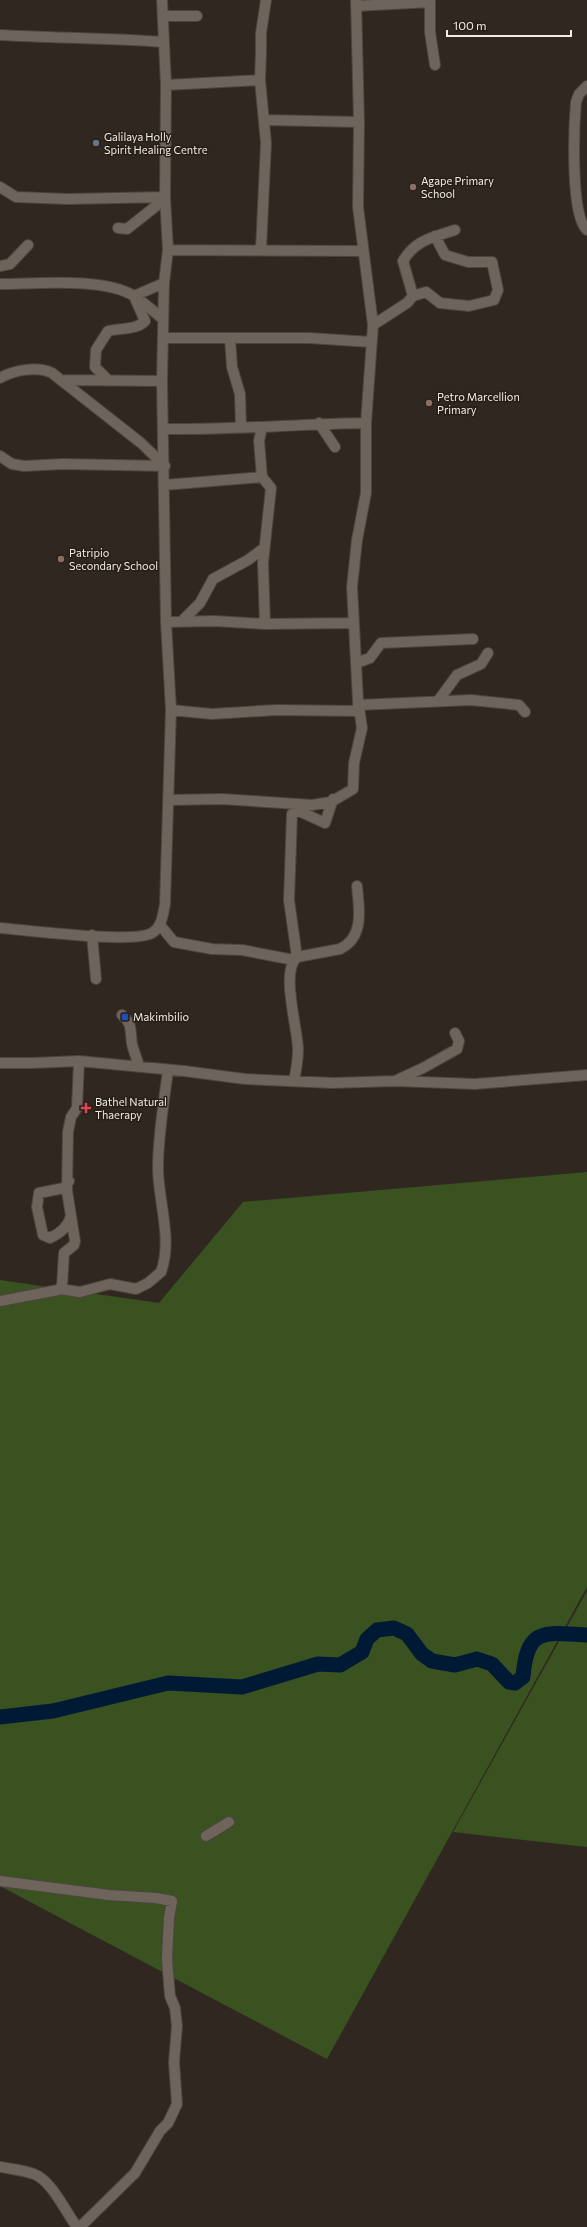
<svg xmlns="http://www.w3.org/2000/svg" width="587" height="2227" font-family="Commissioner,sans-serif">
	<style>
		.green { fill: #39521f }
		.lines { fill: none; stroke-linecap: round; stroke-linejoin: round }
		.river { stroke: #001a35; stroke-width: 15 }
		.minor-casing { stroke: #4c463f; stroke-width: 12 }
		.minor { stroke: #6e645b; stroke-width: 10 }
		.worship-dot { fill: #6b7280; stroke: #271e17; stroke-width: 1.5 }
		.education-dot { fill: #8d6e63; stroke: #271e17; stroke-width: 1.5 }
		.transit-dot { fill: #1a4fb4; stroke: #271e17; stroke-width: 1.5 }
		.health-dot { fill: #e0444e; stroke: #271e17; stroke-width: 1.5 }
		.labels { text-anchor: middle; stroke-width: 3; stroke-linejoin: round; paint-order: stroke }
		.poi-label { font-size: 11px; fill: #f1ece7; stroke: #271e17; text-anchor: start }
	</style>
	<rect width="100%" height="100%" fill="#302820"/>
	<path class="green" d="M587,1172v415l-260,472 -327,-173v-606l159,23 84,-101z
		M587,1591v256l-134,-15z"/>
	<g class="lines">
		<path class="river" d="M0,1717l53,-6 115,-28 74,4 76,-23 22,1 22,-13 5,-13 10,-9 17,-2 13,6 15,20 10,7 23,4 22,-6 15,5 17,18 6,1 8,-6c4,-51 22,-44 64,-42"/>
		<g class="minor-casing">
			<path id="minor" d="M356,6l74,-4v30l5,33
				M163,16h34
				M0,35c55,3 109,3 164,7
				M166,85l94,-5
				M587,86l-8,8 -3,8c-2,23 -6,113 11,128
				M264,120l95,2
				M0,187l16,10 52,2 97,-2
				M118,228l9,1 29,-23 4,-9
				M261,249l5,-106 -6,-63 1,-28v-19l5,-33
				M168,250l195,1
				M0,266l10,-2 18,-19
				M0,284c37,0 103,-7 134,12 11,7 20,16 29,23
				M413,296l13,-4 14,11 29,3 25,-6 4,-10 -6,-28h-24l-23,-7 -10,-19
				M373,325l34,-22 6,-7 -10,-35c12,-21 30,-24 52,-31
				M163,338h146l62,4
				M230,338l2,29 8,27 1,34
				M0,378c14,-8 37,-12 52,-5l89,70 24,23
				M62,380l100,1
				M108,380l-13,-13 1,-17 12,-19c12,-3 29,-1 37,-10l-11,-25 30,-13
				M319,423l16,24
				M257,427l4,5 -2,9 3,36 9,11 -8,75 2,61
				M165,429c67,1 134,-5 201,-6
				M0,456l12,8 12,2 39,-2 102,2
				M164,485l98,-8
				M166,622l49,-1 50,3 89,-1
				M181,622l19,-19 13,-24 35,-19 16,-12
				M356,663l14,-5 11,-15 92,-4
				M438,701l19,-26 24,-11 7,-11
				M358,705l113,-5 48,5 6,7
				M171,710l41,4 64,-4 83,1
				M170,800l52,-1 90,6 19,-3 22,-13 1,-26 8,-35 -4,-27 -6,-114 5,-47 9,-47v-70l7,-98 -15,-118 1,-85 -3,-122
				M160,925l14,17 38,7 30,1 52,10
				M0,928c27,2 133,16 152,5 10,-6 11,-19 13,-29l6,-194 -5,-88 -4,-241 2,-98 4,-33 -3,-53 1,-112 -4,-85
				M92,935l4,44
				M297,957l-8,-57 3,-86 7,-3 26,12 8,-24
				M122,1015c11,8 8,18 10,29 2,8 5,15 7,22
				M0,1063h33l46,-2 105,10 61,8 88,4 62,-2 80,3 112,-9
				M294,1081c2,-10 4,-21 4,-31 0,-22 -18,-78 -1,-93l43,-8c25,-12 19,-41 17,-63
				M395,1081l28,-13 34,-19 2,-8 -4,-8
				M69,1181l-5,7 -25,5 -2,14 6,28 7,3c11,-5 18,-11 21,-22
				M60,1289l20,3 30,-8 26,5 12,-6 13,-11c12,-33 -3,-71 -3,-104 0,-33 6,-66 10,-98
				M0,1301l58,-11 4,-4 2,-33 10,-8 1,-4 -8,-50 1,-59 3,-15 6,-9 2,-47
				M206,1836l23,-14
				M0,1881l109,14 47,3 16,3 -3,17 -2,41 3,37 5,12 2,18 -3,36 3,42 -9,19 -8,8 -25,42 -55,54
				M0,2167c11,2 23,3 34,7 18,7 31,37 43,53"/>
		</g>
		<use href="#minor" class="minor"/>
	</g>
	<circle class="worship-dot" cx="96" cy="143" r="4"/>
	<g class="education-dot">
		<circle cx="413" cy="187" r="4"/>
		<circle cx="429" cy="403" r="4"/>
		<circle cx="61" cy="559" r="4"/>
	</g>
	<rect class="transit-dot" x="121" y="1013" width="8" height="8" rx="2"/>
	<path class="health-dot" d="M84 1102h4v4h4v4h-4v4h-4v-4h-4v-4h4z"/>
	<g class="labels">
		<g class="poi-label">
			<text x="104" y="141">Galilaya Holly<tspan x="104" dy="13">Spirit Healing Centre</tspan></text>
			<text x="421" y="185">Agape Primary<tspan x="421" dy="13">School</tspan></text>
			<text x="437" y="401">Petro Marcellion<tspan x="437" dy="13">Primary</tspan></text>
			<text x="69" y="557">Patripio<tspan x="69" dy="13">Secondary School</tspan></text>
			<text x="133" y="1021">Makimbilio</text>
			<text x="95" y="1106">Bathel Natural<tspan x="95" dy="13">Thaerapy</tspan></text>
		</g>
	</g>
	<path d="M447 30v6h124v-6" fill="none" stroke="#f1ece7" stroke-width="2"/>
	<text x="453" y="30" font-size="12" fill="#f1ece7" stroke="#271e17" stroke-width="3" paint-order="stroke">100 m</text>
</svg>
